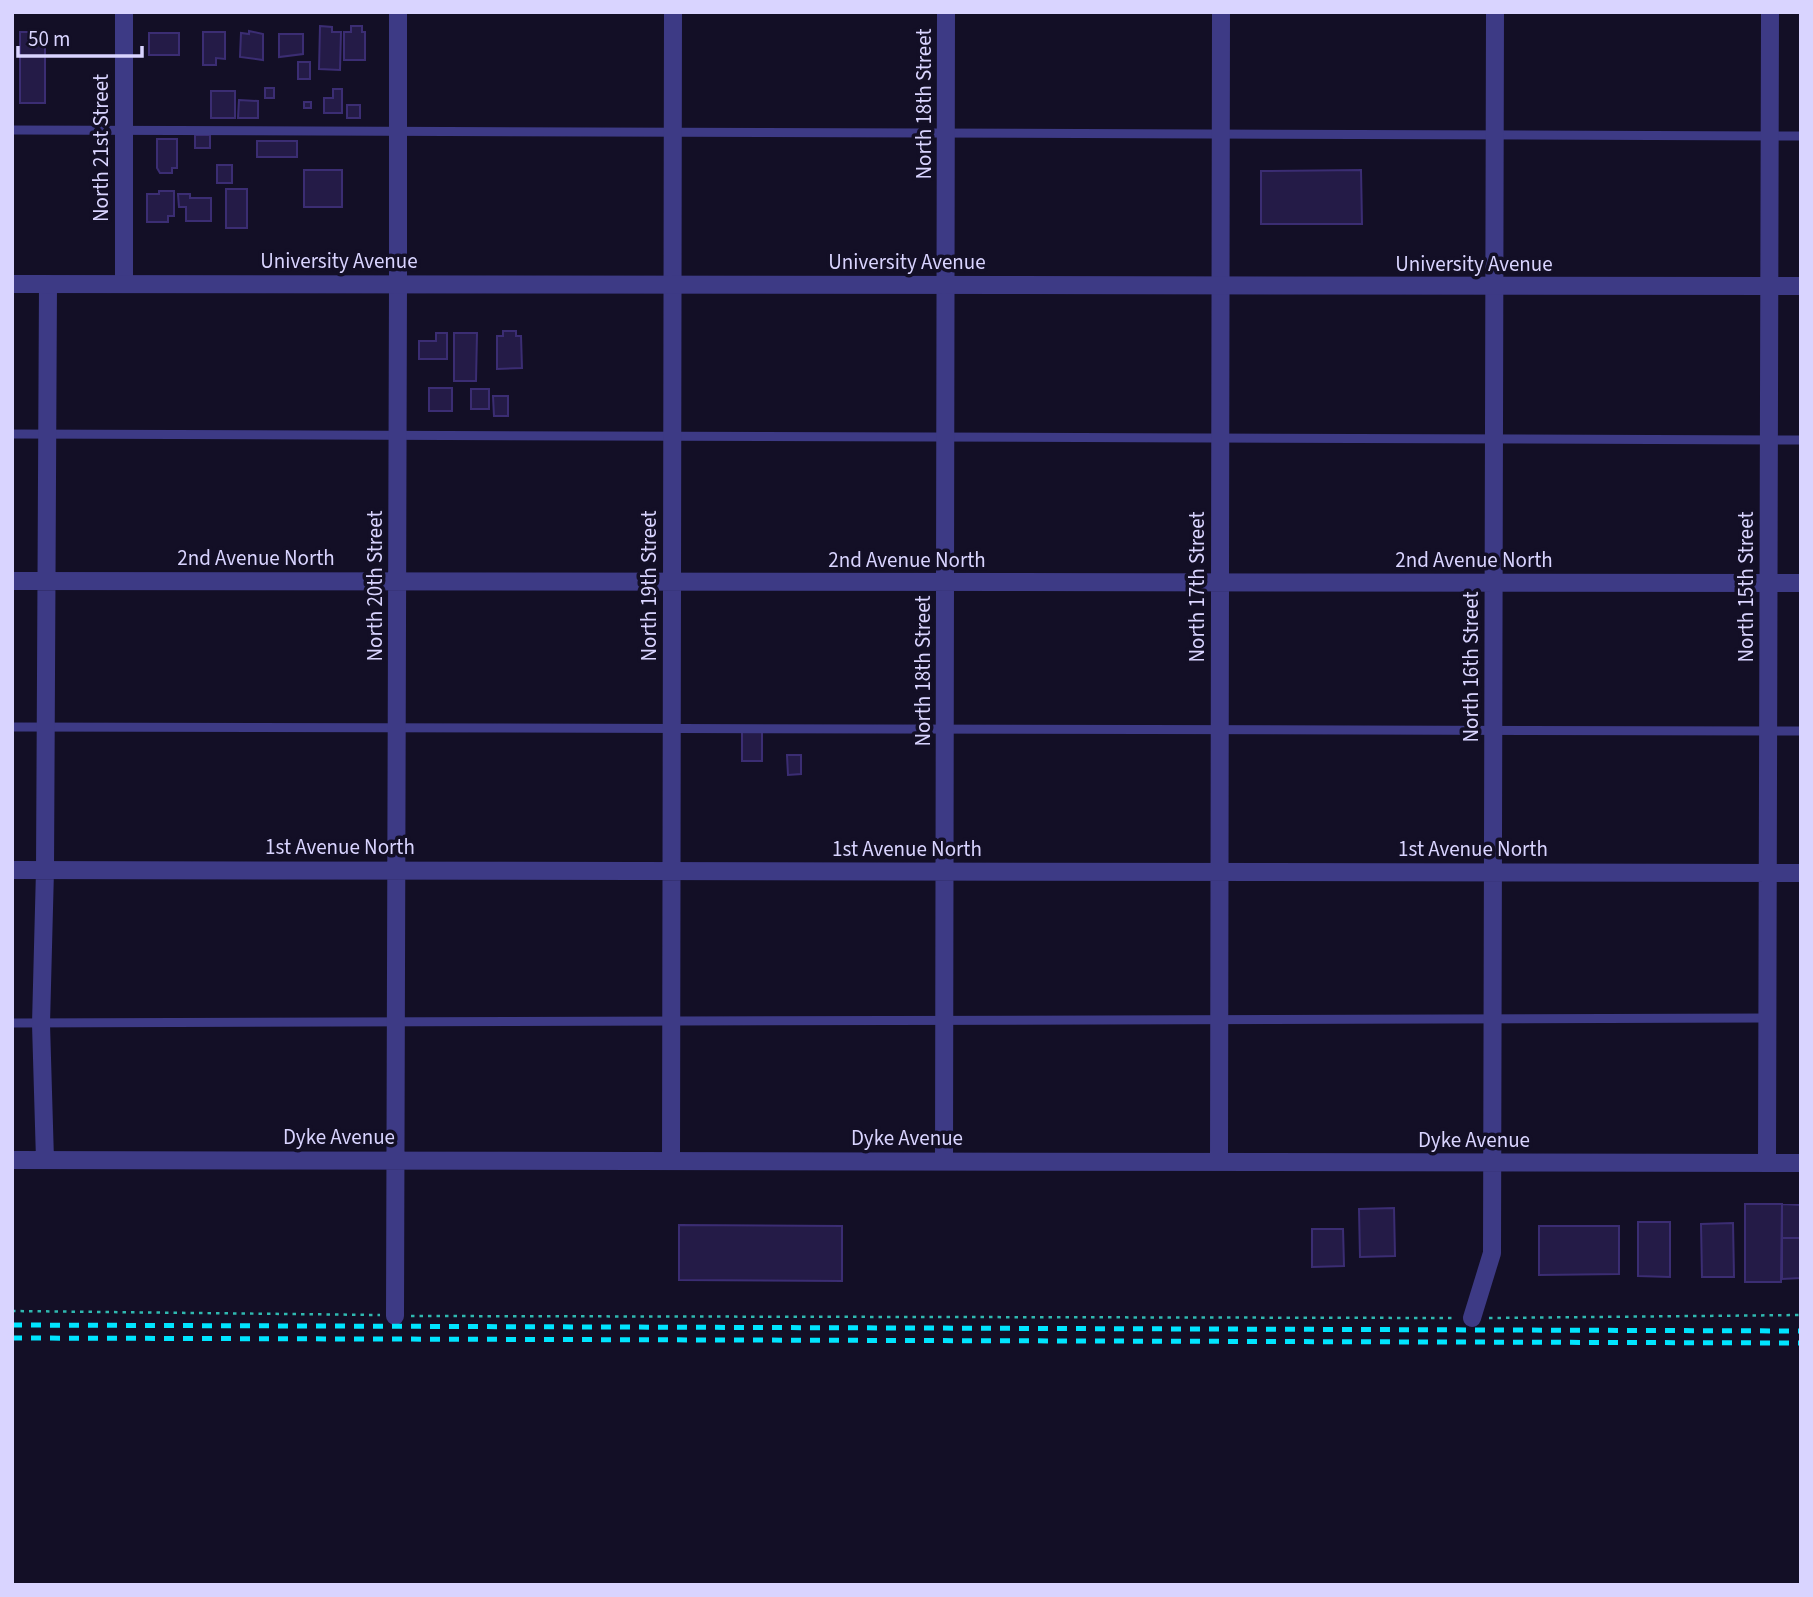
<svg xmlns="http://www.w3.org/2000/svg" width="1813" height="1597" font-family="'Source Sans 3',sans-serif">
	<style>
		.building { fill: #241b47; stroke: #3b2d73; stroke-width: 2 }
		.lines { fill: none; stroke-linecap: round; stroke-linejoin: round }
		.path { stroke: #2fb8b0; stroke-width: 2.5; stroke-dasharray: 3.5 5; stroke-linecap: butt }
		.service { stroke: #3d3a85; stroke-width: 9 }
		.minor { stroke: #3d3a85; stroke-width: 18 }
		.tertiary { stroke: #3d3a85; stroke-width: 18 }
		.rail { stroke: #00e5ff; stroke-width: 5; stroke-dasharray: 10 9; stroke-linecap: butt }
		.labels { text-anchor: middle; stroke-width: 7; stroke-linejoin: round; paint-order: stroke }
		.street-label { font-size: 21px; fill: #d9d4ff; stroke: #130f26 }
	</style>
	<rect width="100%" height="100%" fill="#130f26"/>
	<path class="building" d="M320,26l12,1v5h9l-1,38 -21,-1z
		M351,26h11v6h3v28h-21v-28h7z
		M249,31l14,3v26l-23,-3 1,-24 8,1z
		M20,32h25v71h-25z
		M203,32h22v27l-9,-1v7h-13z
		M149,33h30v22h-30z
		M279,34h24v20l-24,3z
		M298,62h12v17h-12z
		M265,88h9v10h-9z
		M333,89h9v24h-18v-15h9z
		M211,91h24v27h-24z
		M239,100l19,1v17h-20z
		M304,102h7v6h-7z
		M347,105h13v13h-13z
		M195,135h15v13h-15z
		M157,139h20v29h-5v5h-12l-3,-5z
		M257,141h40v16h-40z
		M217,165h15v18h-15z
		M304,170h38v37h-38z
		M1361,170l1,54h-101v-53z
		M226,189h21v39h-21z
		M159,191h15v25h-6v6h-21v-28h12z
		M178,194h12v4h21v23h-25v-14h-7z
		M503,331h13v5h5l1,32 -25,1v-33h6z
		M436,333h11v26h-28v-18h17z
		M454,333h23l-1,48h-22z
		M429,388h23v23h-23z
		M471,389h18v20h-18z
		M493,396h15v20h-14z
		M742,732h20v29h-20z
		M787,755h14v19l-13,1z
		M1745,1204h37l-1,78h-36z
		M1782,1204l19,1v33h-19z
		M1394,1208l1,48 -35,1 -1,-48z
		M1638,1222h32v55l-32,-1z
		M1733,1223l1,54h-32l-1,-53z
		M679,1225l163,1v55l-163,-1z
		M1539,1226h80v48l-80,1z
		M1312,1229h31l1,37 -32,1z
		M1782,1238h19v40l-19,1z"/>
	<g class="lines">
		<path class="path" d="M12,1311l368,4
			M411,1316l1043,2
			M1489,1318l312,-3"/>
		<path class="service" d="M12,130l1789,6
			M12,434l1789,6
			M12,727l1789,4
			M12,1023l1755,-5"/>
		<path class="minor" d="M124,284v-272
			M12,581l1789,2
			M12,870l1789,3
			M12,1160l1789,3
			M45,1160l-4,-136 4,-154 3,-586
			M671,1160l2,-1148
			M944,1161l2,-1149
			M1219,1162l2,-1150
			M1767,1163l3,-1151
			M395,1316l3,-1033
			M1472,1318l20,-65 3,-1241"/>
		<path class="tertiary" d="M398,283v-271
			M12,284l1789,2"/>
		<path class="rail" d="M12,1325l1789,6
			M12,1338l1789,5"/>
	</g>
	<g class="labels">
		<g class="street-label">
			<text transform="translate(924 104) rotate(-90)" y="7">North 18th Street</text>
			<text transform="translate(101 148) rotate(-90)" y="7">North 21st Street</text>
			<text x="339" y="268">University Avenue</text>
			<text x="907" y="269">University Avenue</text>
			<text x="1474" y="271">University Avenue</text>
			<text x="256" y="565">2nd Avenue North</text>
			<text x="907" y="567">2nd Avenue North</text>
			<text x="1474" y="567">2nd Avenue North</text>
			<text transform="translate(375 586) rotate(-90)" y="7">North 20th Street</text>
			<text transform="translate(649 586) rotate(-90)" y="7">North 19th Street</text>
			<text transform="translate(1197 587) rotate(-90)" y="7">North 17th Street</text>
			<text transform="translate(1746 587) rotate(-90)" y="7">North 15th Street</text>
			<text transform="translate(1471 667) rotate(-90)" y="7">North 16th Street</text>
			<text transform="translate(923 671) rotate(-90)" y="7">North 18th Street</text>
			<text x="340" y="854">1st Avenue North</text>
			<text x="907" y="856">1st Avenue North</text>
			<text x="1473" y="856">1st Avenue North</text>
			<text x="339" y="1144">Dyke Avenue</text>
			<text x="907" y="1145">Dyke Avenue</text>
			<text x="1474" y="1147">Dyke Avenue</text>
		</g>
	</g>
	<rect width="1813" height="1597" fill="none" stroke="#d9d4ff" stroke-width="28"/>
	<path d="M18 46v10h124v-10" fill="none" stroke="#d9d4ff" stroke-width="3.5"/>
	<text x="28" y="46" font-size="21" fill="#d9d4ff" stroke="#130f26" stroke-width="5" paint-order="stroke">50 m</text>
</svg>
